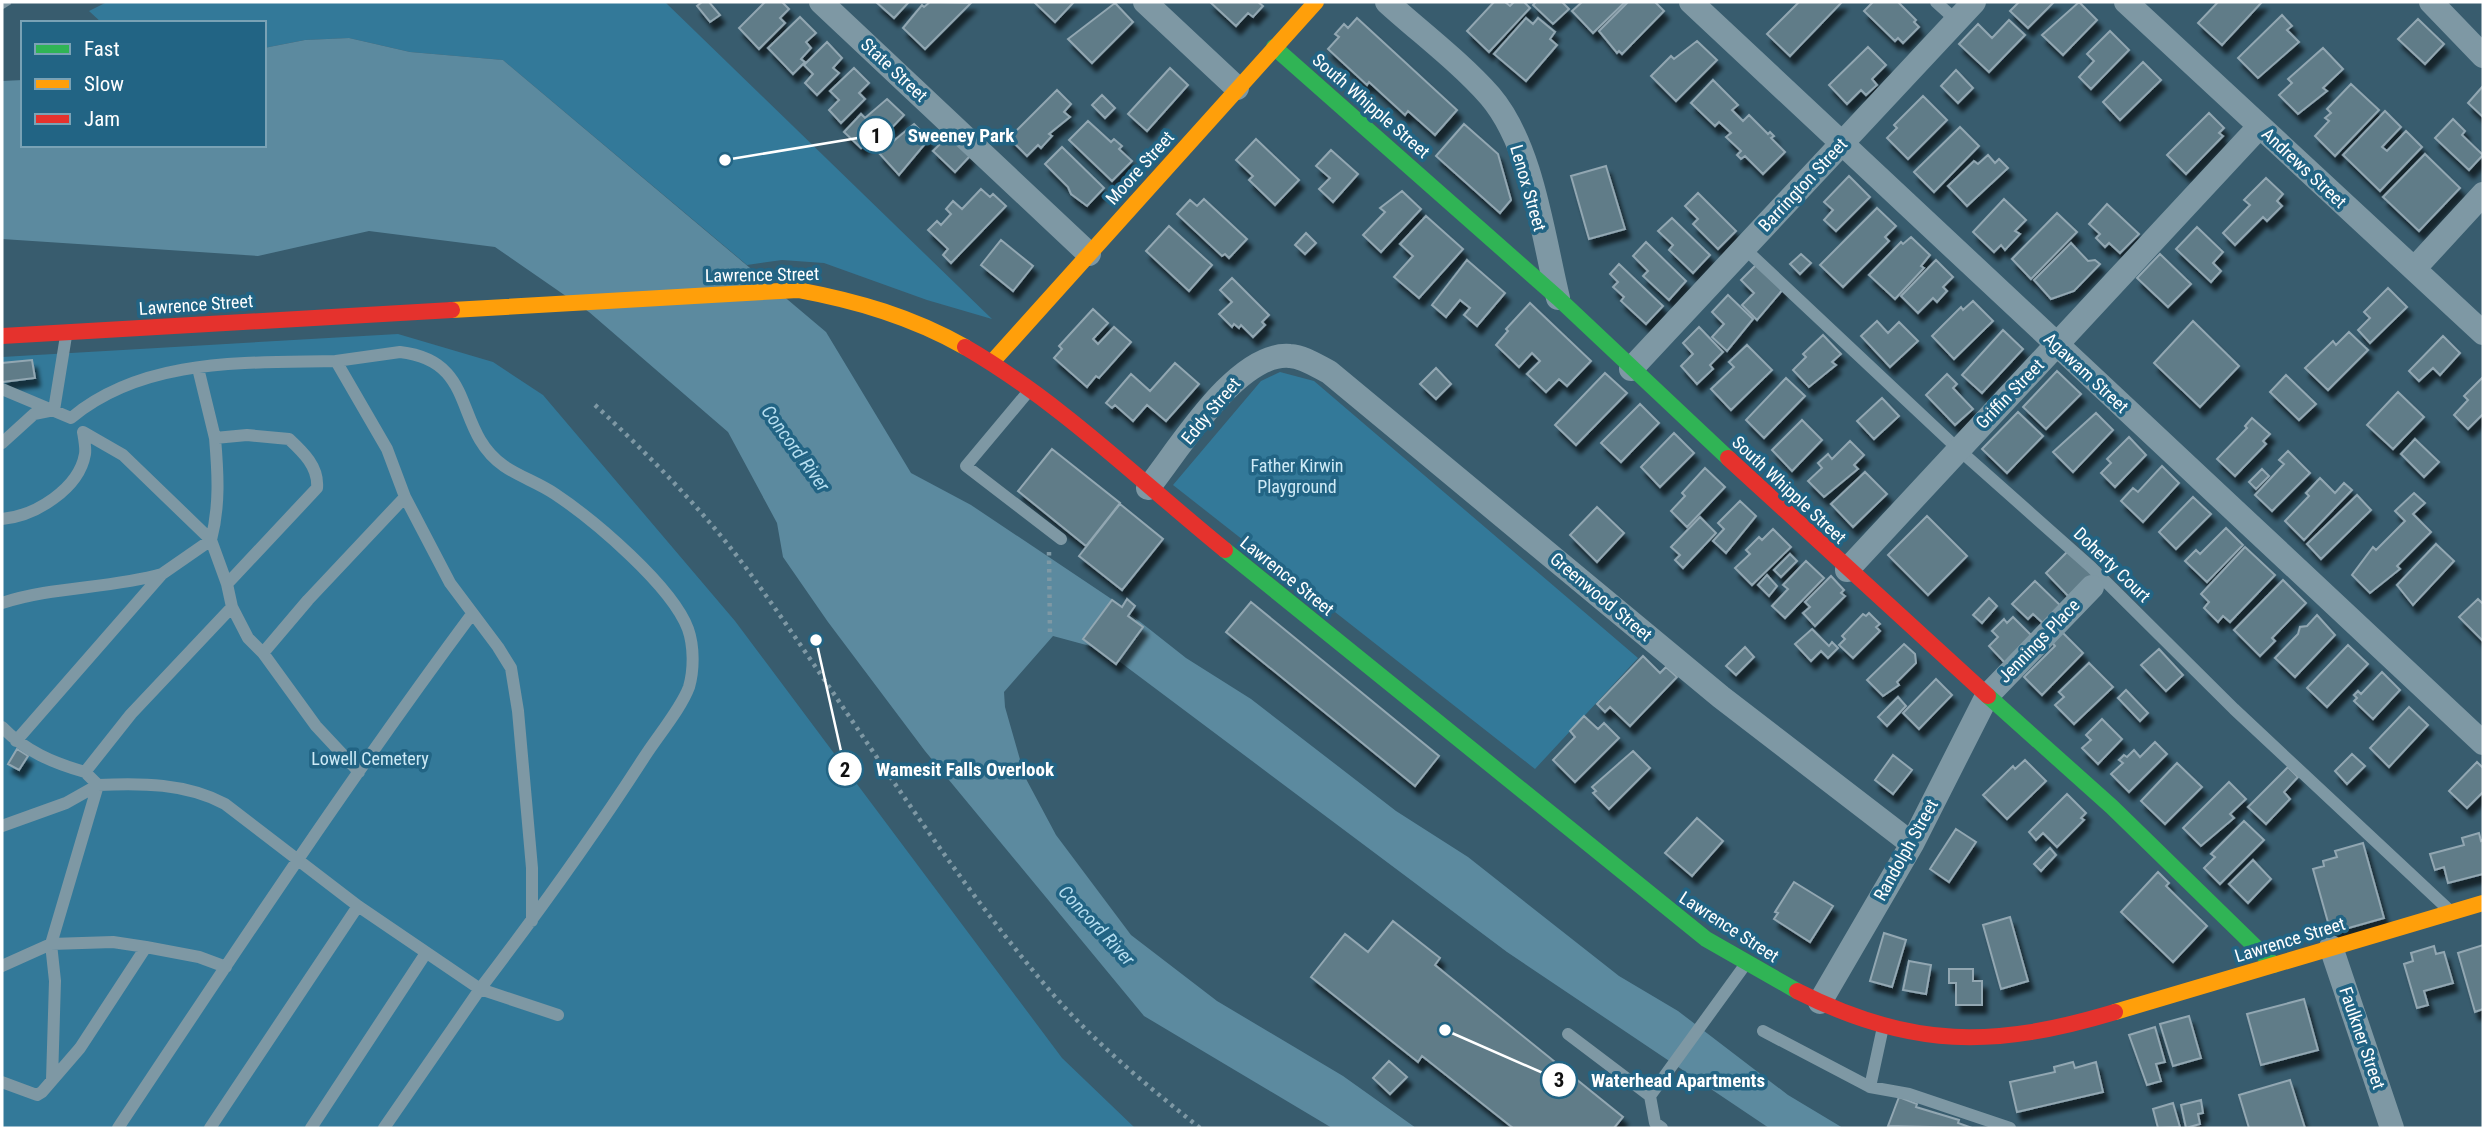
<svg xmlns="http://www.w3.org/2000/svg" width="2485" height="1130" font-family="'Roboto Condensed',sans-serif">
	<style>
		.green { fill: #337999 }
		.water { fill: #5c8a9f }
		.building { fill: #617c88; stroke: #92a7b2; stroke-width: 2; filter: url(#shadow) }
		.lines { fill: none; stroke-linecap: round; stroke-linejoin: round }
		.path { stroke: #7e98a4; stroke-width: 4.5; stroke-dasharray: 3.5 5; stroke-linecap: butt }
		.lane { stroke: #7e98a4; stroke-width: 12 }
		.street { stroke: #7e98a4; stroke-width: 24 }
		.fast { stroke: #30b455; stroke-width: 16 }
		.slow { stroke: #ff9f0a; stroke-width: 16 }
		.jam { stroke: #e5322d; stroke-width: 16 }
		.rail { stroke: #7f98a4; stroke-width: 5; stroke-dasharray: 12 5; stroke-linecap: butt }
		.labels { text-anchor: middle; stroke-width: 7; stroke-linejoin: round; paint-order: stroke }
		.street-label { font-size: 18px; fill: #fff; stroke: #226484 }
		.park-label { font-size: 18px; fill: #ceeaf6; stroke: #226484 }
		.water-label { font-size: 19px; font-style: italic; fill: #b5def0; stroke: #226484 }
		.leader { fill: none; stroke: #fff; stroke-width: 2.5 }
		.callout-dot { fill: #fff; stroke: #226484; stroke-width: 2.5 }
		.mark-label { font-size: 21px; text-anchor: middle; font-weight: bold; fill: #111 }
		.callout-label { font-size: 19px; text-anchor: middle; font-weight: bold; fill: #fff; stroke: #226484; stroke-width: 7; stroke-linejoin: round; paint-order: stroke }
	</style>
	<defs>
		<filter id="shadow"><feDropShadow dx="4.5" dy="8" stdDeviation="2" flood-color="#0009"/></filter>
	</defs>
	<rect width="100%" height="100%" fill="#385c6e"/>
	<path class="green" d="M107,2h558l327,317 -65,-19 -103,-37 -42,-3 -35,5 -244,-205 -93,-8 -61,-14 -44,2 -41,8v-25h-162l-13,-12z
		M398,334l95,28 50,33 192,226 327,437 73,70h-1133v-771z
		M1280,372l34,9 324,277 -103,111 -362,-284 88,-104z"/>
	<path class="water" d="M349,38l61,14 93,8 323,272 85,141 60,32 139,93 76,60 65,41 145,112 72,46 151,119 59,35 110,84 55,33h-74l-262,-176 -387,-290 -30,-16 -37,-10 -49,56 1,15 20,70 31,58 75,100 86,66 126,75 73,52h-84l-188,-112 -219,-265 -97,-129 -45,-65 -6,-34 -49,-91 -139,-120 -94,-65 -126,-16 -111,25 -256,-17v-158l21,-1v65h241v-97l41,-8z"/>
	<path class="building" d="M702,2h7l11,13 -10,7 -13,-16z
		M765,2h17l7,7 -9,9 5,5 -26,26 -20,-21z
		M876,2h33l-15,16z
		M930,2l41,1 -46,46 -22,-21 19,-23 2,2z
		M1034,2h40l-19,20z
		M1210,2h48l5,4 -10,11 -5,-4 -12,13z
		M1494,2h11l5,4 4,-4h10l6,6 -41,44 -22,-21z
		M1536,2h26l7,7 -16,15 -20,-19z
		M1582,2h43l-32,31 -21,-22z
		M1628,2h27l9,9 -42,43 -3,-3 -2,2 -18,-22z
		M1799,2h43l-52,54 -23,-22z
		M1873,2h25l18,18 -2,2 5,5 -16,16 -5,-5 -3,3 -31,-30z
		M2019,2h35l-26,26 -18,-17z
		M2079,2l18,18 -34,35 -21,-20z
		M2218,2h44l-40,43 -24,-22z
		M1115,3l18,19 -41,41 -24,-24z
		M2282,15l10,11 -5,4 12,12 -41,36 -20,-20z
		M800,17l16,16 -10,9 5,6 -10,11 4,3 -12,12 -25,-26z
		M1357,18l100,92 -22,25 -27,-24 -3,4 -36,-33 -2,3 -39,-36 11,-12 -4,-3 9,-10 4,4z
		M1526,18l7,6 5,-6 17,14 -5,7 7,6 -31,36 -32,-27z
		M2418,19l26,25 -19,20 -27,-25z
		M2009,20l16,15 -36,37 -30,-28 19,-20 14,14z
		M2110,31l19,19 -38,39 -12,-12 15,-16 -7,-7z
		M1697,41l20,19 -41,41 -25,-25 20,-20 3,3z
		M827,42l15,16 -9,10 6,5 -22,22 -12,-12 8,-9 -9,-9z
		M1868,47l18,18 -14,14 5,6 -11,10 -5,-5 -14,14 -18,-19z
		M2323,48l20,21 -20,19 4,3 -29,23 -19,-19 13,-12 -4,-4z
		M2143,62l18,18 -41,40 -17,-18z
		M854,68l15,15 -10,10 6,6 -24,24 -12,-13 10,-10 -9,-9z
		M1170,68l18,17 -41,46 -19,-17z
		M1956,70l17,18 -15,15 -17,-17z
		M1713,80l25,25 -6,5 11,11 6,-6 19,19 2,-2 4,4 -3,2 14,14 -22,22 -18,-18 -4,3 -4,-4 4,-4 -15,-14 5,-4 -12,-11 -4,4 -24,-23z
		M2351,84l28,26 -44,46 -20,-20 14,-15 -4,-3 6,-5 -4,-4z
		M2483,86v31l-15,-14z
		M1057,90l14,14 -7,8 6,5 -21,17 3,2 -11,12 -3,-3 -11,11 -18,-18z
		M1102,95l13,13 -10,10 -13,-13z
		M1923,96l24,24 -39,39 -21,-21 10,-10 -3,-3z
		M887,99l17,16 -22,23 -6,-5 -15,15 -17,-16 17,-18 4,4z
		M2385,111l16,16 -19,20 5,4 19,-20 16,16 -42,44 -37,-36z
		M2209,113l15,15 -5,5 4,3 -37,38 -19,-19z
		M2453,119l12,12 -3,4 21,20 -14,15 -34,-32z
		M1088,121l23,21 3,-3 8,7 -3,3 13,12 -20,20 -43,-41z
		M914,124l15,15 -30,36 -20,-22z
		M1464,124l34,30 13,46 -11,13 -64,-57z
		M1960,127l19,19 -45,46 -20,-20z
		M949,135l21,21 -15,16 -22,-21z
		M1256,139l43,41 -24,25 -26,-25 4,-4 -17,-16z
		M1062,147l42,41 -17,18 -16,-12 -3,-7 -23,-23z
		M1331,150l27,24 -25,28 -14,-13 11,-11 -14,-12z
		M2425,154l35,34 -41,43 -36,-34z
		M1988,155l7,8 4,-4 9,9 -41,38 -19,-20 26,-25 4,3z
		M1606,166l19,63 -36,10 -18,-63z
		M1849,176l21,21 -34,34 -12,-11 9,-10 -9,-8z
		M2266,178l17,16 -6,7 5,5 -15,15 -4,-4 -28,28 -12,-12 27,-28 -6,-5z
		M981,189l9,8 3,-3 13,12 -55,57 -8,-8 5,-6 -20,-19 9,-9 4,4 10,-11 -5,-5 7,-8 9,8z
		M1402,191l19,18 -40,43 -18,-17 22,-23 -5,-4z
		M1698,193l38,38 -18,18 -25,-25 5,-5 -13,-13z
		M1204,199l43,40 -18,19 -4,-4 -3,2 -45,-42 13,-14 7,6z
		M2004,199l22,21 -11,11 5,3 -15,16 -4,-5 -7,7 -21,-20z
		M2107,204l32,30 -19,19 -11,-10 -4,4 -9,-9 4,-4 -11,-10z
		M1877,208l19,18 -11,11 4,4 -46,46 -23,-22z
		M2057,213l20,19 -46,47 -19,-20z
		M1426,216l37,33 -44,49 -25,-21 19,-21 -13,-12z
		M1672,218l38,37 -17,18 -24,-23 4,-5 -15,-14z
		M1169,226l43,39 -23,26 -43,-40z
		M2197,227l26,25 -10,11 8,8 -10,11 -35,-33z
		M1306,233l10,10 -11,11 -10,-9z
		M1911,237l19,18 -9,11 3,2 -29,31 -26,-24 32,-33 2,2z
		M1001,240l32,26 -20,25 -32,-26z
		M1646,242l40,39 -17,19 -26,-24 5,-5 -15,-15z
		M2071,243l17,18 7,-1 5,4 -26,27 -23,8 -17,-19z
		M1801,254l10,9 -11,11 -10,-10z
		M2160,254l31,30 -23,23 -31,-29z
		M1467,260l38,33 -28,33 -13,-11 6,-7 -10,-8 -14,17 -14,-12z
		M1936,260l17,17 -10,10 4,4 -10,11 -4,-4 -15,15 -17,-17z
		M1758,263l26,25 -27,32 -15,-15 12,-12 -13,-13z
		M1619,264l44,42 -17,18 -25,-23 3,-4 -11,-10 5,-5 -8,-8z
		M1232,278l37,37 -7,7 3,3 -12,12 -12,-12 -2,3 -5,-4 -2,3 -13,-13 13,-12 -12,-12z
		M2388,288l19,19 -37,36 -12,-13 12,-12 -6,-6z
		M1728,295l25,24 -26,32 -15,-14 12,-13 -12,-12z
		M1973,301l20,20 -39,38 -22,-23 29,-29 2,3z
		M1530,303l61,58 -24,25 -8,-7 -13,13 -19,-18 13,-13 -8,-8 -13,14 -23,-22 12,-14 -2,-2z
		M1093,309l15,14 -15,16 5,5 16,-17 17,15 -32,36 -3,-2 -9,11 -33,-29 8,-9 -3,-3z
		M1877,321l11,12 11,-11 19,19 -28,26 -29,-31z
		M2193,321l46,45 -39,41 -46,-44z
		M1699,327l24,25 -13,13 3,4 -16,15 -16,-18 12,-12 -10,-11z
		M2003,330l20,19 -41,44 -20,-18z
		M2349,332l19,18 -40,40 -23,-22 28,-27 3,4z
		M1823,335l18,19 -9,8 4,3 -27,22 -16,-17 13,-13 -3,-3z
		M2443,336l17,17 -20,22 -7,-7 -14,13 -10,-10z
		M1747,345l25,25 -41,40 -20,-21 23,-22 -5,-5z
		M32,360l3,18 -33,4v-19z
		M1175,363l24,21 -33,37 -19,-16 -14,16 -18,-16 -3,3 -6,-5 25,-29 19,17z
		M1436,368l15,16 -15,15 -16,-15z
		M2057,371l24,23 -35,35 -23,-22z
		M1605,373l22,20 -51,52 -21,-20z
		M1947,374l10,10 -4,4 20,21 -18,16 -29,-30z
		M2286,375l30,29 -17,16 -29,-28z
		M2483,377v37l-15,15 -14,-14 14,-15 -4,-4z
		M1786,378l19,18 -41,42 -18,-18z
		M2398,392l26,25 -31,32 -26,-24z
		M1882,398l17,18 -25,23 -17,-18z
		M1640,404l19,19 -38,39 -20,-19z
		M2018,412l25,24 -36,37 -25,-24z
		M2096,413l17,17 -40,42 -20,-20z
		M2252,418l18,16 -7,7 3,3 -31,32 -18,-17 30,-31 -2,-2z
		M1802,420l20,20 -30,31 -20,-21z
		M1674,433l20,20 -34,34 -19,-20z
		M2129,437l17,18 -31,32 -14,-14 10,-10 -4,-4z
		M2415,439l24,23 -15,15 -23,-23z
		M1850,441l14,14 -10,10 4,4 -34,28 -16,-16 14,-13 -4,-5 10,-9 4,5z
		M1052,449l68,54 -34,43 -68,-55z
		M2288,451l22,22 -38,38 -17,-16 29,-31 -5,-4z
		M2162,466l17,17 -36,39 -22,-21 12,-13 5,4z
		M1705,468l20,19 -38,40 -16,-16 14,-15 -3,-3z
		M2262,469l7,7 -13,13 -7,-7z
		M1865,472l22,22 -34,33 -22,-23z
		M2320,478l15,15 9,-10 8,7 -48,50 -19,-19 24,-25 -3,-3z
		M2414,493l11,10 -12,11 18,18 -34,34 3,3 -30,24 -18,-18 21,-28 3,3 29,-29 -10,-10z
		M2357,495l14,15 -50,49 -14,-15z
		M2193,497l18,17 -35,35 -17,-17z
		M1740,501l16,15 -30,37 -13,-12 11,-12 -6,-6z
		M1120,504l43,35 -41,51 -43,-34z
		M1597,507l27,26 -27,29 -27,-27z
		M1927,516l40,40 -39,39 -40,-40z
		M1700,517l16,16 -33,35 -8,-8 5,-5 -9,-8z
		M2226,528l17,17 -36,37 -22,-21 11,-11 4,4z
		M1773,529l18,18 -39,38 -17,-17 15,-14 -4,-4 13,-13 3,3z
		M2436,544l18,17 -41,44 -16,-20z
		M2245,547l30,28 -45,47 -7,-6 -5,6 -14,-14 5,-6 -8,-8z
		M2069,550l25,26 -23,23 -25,-26z
		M1790,554l7,7 -16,16 -7,-7z
		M1806,561l18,17 -39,40 -13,-12 16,-17 -5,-4z
		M1767,575l10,11 -8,10 -11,-11z
		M1831,576l13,14 -3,3 4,3 -30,30 -12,-13 7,-6 -5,-5z
		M2283,580l23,23 -34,35 3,3 -15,15 -26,-26z
		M2035,581l28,27 -17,18 -13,-12 -5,5 -16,-15z
		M1989,598l8,8 -15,17 -9,-8z
		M1127,599l8,7 -7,10 15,11 -27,37 -33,-25 29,-39 10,7z
		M2478,599l5,5v37l-24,-24z
		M1251,602l188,154 -24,30 -189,-154z
		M1869,613l11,11 -4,3 4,4 -27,27 -14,-13 6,-6 -3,-3 21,-22 3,2z
		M2317,615l18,20 -40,42 -20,-19 23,-24 2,-7 7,-1z
		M2013,617l20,20 -27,27 -17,-18 9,-9 -6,-6 12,-12 3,4z
		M1812,629l17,17 3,-4 6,6 -10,10 -7,-7 -10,10 -16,-17z
		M2059,629l24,24 -41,42 -18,-18 31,-31 -6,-7z
		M1904,644l11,10 1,9 -19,19 2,3 -16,11 -16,-16z
		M2348,645l20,19 -41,43 -20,-19z
		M1745,647l9,10 -18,18 -10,-9z
		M2159,649l24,26 -17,16 -25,-26z
		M1643,656l17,17 6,-6 11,10 -47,49 -20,-19 -5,5 -8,-8z
		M2089,663l24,24 -39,37 -19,-19 9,-8 -5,-5z
		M2382,672l18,18 -27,29 -19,-18 3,-3 -3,-3 4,-4 3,3z
		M1936,679l16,16 -33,34 -16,-16z
		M2126,690l22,23 -8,8 -22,-23z
		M1898,697l8,9 -19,20 -9,-9z
		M2409,707l19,18 -39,42 -19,-19z
		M1584,716l14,13 6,-6 15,15 -44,44 -22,-22 22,-23 -5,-6z
		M2102,719l20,20 -24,25 -16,-16 9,-8 -5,-5z
		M2155,742l12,12 -38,38 -18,-18 12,-11 -4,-3 5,-5 3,2 7,-7 6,7z
		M17,749l11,7 -9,14 -11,-6z
		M1633,751l17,17 -41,41 -16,-16 3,-2 -4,-4z
		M2352,754l13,12 -18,18 -12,-13z
		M1893,755l19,15 -19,24 -18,-14z
		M2025,760l21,21 -39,38 -24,-24 30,-29 2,3z
		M2477,762l6,6v24l-16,16 -18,-17z
		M2177,763l25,24 -37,37 -24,-23z
		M2288,767l10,10 -14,15 6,7 -24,25 -18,-17z
		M2229,782l17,17 -16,15 4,4 -33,28 -18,-18z
		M2067,794l19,19 -5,5 3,2 -27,27 -14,-14 -7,7 -7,-8z
		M1697,818l26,23 -31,35 -27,-23z
		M2244,821l20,19 -44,44 -16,-16 11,-11 -4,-3z
		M1956,829l20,13 -27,40 -19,-13z
		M2479,833l2,8 2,-1v34l-35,9 -4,-16 -9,3 -5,-16 34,-9 -2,-7z
		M2363,843l21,75 -53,15 -18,-64 11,-3 -1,-5 14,-4 -2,-6z
		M2050,848l6,7 -15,16 -7,-7z
		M2253,860l18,19 -23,24 -19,-19z
		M2158,872l11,11 -3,3 41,40 -34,36 -52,-50z
		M1794,882l39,24 -23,36 -36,-23 4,-6 -3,-1z
		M2010,917l18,64 -27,8 -18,-64z
		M1393,921l47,37 -5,7 188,152 -9,11h-101l-91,-72 -4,6 -107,-85 34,-43 23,18z
		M1884,933l22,7 -14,47 -22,-6z
		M2483,945v64l-8,3 -17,-59z
		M2434,946l2,8 8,-2 9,31 -29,8 4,14 -11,3 -13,-44 9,-3 -2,-8z
		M1909,961l22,4 -5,29 -23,-4z
		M1949,969h24v12h9v24h-26v-22h-7z
		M2304,999l14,51 -57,15 -14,-51z
		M2189,1016l12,42 -28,8 -13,-42z
		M2155,1027l10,35 -9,2 5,17 -14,4 -18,-50z
		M1389,1061l18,16 -17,17 -17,-16z
		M2073,1062l2,6 21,-6 7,30 -86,20 -7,-30 45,-10 -1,-5z
		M2290,1080l15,48h-56l-10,-33z
		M1899,1097l18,7 -1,3 43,13 -1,3 14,5 -84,-2z
		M2201,1100l2,13 -5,1 2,10 -14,4 -5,-23z
		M2173,1103l7,24 -22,1 -5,-19z"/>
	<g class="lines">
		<path class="path" d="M595,405c56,52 112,109 157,171 98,136 185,281 293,409 45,54 100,99 155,143
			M1049,552l1,83"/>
		<path class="lane" d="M1936,2l21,19
			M1744,248l213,200 134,119 143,142 214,200
			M400,352c79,9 52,78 104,114 16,11 35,17 51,28 39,26 117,92 133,135 6,17 6,41 1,58 -8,22 -33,51 -46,72 -51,79 -106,155 -163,230l-122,-83 -133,-102c-39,-21 -84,-21 -127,-19l-13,-13 46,-58 101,-107 16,31 15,15 45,-53 97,-103 -18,-48 -51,-88z
			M198,368l17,70
			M2,389l69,29c73,-61 176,-55 265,-57
			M1028,392l-62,74 95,73
			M2,443l32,-29 20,-4 12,-74
			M405,497l45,86 48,64 13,21 7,43 14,157v53
			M2,519c33,-3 77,-30 83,-65 1,-6 -1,-16 -2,-22l40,23 88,85 16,44 5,23
			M162,574l49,-34c9,-34 7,-67 4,-102l32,-3 42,4c14,13 30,28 28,49l-90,96
			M2,603c52,-17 107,-14 160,-29l-146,167
			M263,653l53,73 43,46
			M2,727c23,24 51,36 83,45
			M2,826l64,-23 32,-18 -47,159 4,37 -3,99
			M146,947l53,10 27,10
			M2,966l49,-22 62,-2 33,5 -66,101 -38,44 -5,3 -35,-13
			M1763,1031l107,56 13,-60
			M1568,1034l82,62 5,27 7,5
			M1870,1087l39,7 101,34
			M1650,1096l95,-131
			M118,1128c115,-173 230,-347 354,-514
			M210,1128l148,-222
			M311,1128l115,-175
			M384,1128l96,-139 78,26"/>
		<path class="street" d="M821,2l268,252
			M1145,2l92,86
			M1387,2c33,30 73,60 103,94 42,49 53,140 68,202
			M1691,2l792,741
			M2126,2l357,331
			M2431,2l52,54
			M2414,269l69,-75
			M1631,369l343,-367
			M1148,488c30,-37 89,-137 142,-132 14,1 27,10 39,16l392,325 191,147
			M1847,570l412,-443
			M2331,947l61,181
			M1820,1002l92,-158 75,-148 105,-109"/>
		<path class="fast" d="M1274,47l284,251 170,160
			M1225,550l481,389 91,52
			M1988,696l124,111 162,158"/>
		<path class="slow" d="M452,310l346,-20c59,11 114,27 167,57
			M993,361l323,-359
			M2115,1012l368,-109"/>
		<path class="jam" d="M2,336l450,-26
			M965,347c95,55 175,134 260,203
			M1728,458l260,238
			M1797,991c114,58 198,57 318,21"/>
		<path class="rail" d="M2,7l8,-5"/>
	</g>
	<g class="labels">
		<g class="street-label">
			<text transform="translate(894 70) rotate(43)" y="6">State Street</text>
			<text transform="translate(1371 106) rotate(41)" y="6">South Whipple Street</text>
			<text transform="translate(1140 168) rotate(-48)" y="6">Moore Street</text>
			<text transform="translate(2304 168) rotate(43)" y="6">Andrews Street</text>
			<text transform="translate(1803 185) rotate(-47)" y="6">Barrington Street</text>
			<text transform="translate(1528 188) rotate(74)" y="6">Lenox Street</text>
			<text transform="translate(762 275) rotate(-1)" y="6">Lawrence Street</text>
			<text transform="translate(196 305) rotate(-4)" y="6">Lawrence Street</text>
			<text transform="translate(2086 373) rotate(43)" y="6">Agawam Street</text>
			<text transform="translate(2010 394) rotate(-46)" y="6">Griffin Street</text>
			<text transform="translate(1211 411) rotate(-50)" y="6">Eddy Street</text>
			<text transform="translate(1789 490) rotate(43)" y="6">South Whipple Street</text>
			<text transform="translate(2112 565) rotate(44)" y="6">Doherty Court</text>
			<text transform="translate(1287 576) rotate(39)" y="6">Lawrence Street</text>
			<text transform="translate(1601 597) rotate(40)" y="6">Greenwood Street</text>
			<text transform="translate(2039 641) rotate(-46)" y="6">Jennings Place</text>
			<text transform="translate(1906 850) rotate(-61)" y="6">Randolph Street</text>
			<text transform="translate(1729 927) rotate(33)" y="6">Lawrence Street</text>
			<text transform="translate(2290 940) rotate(-17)" y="6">Lawrence Street</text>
			<text transform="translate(2362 1038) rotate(71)" y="6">Faulkner Street</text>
		</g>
		<g class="park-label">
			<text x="1297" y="472">Father Kirwin<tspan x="1297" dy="21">Playground</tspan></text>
			<text x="370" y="765">Lowell Cemetery</text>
		</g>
		<g class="water-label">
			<text transform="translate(796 448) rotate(54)" y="7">Concord River</text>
			<text transform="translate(1097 925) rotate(47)" y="7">Concord River</text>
		</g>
	</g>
	<path class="leader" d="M725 160L876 135M816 640L845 769M1445 1030L1559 1080"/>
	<g class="callout-dot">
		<circle cx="725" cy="160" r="7"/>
		<circle cx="816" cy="640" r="7"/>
		<circle cx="1445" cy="1030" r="7"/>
		<circle cx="876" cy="135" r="18"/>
		<circle cx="845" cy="769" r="18"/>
		<circle cx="1559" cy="1080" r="18"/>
	</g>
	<g class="mark-label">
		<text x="876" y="143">1</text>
		<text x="845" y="777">2</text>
		<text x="1559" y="1087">3</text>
	</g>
	<g class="callout-label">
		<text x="961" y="142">Sweeney Park</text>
		<text x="965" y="776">Wamesit Falls Overlook</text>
		<text x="1678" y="1087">Waterhead Apartments</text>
	</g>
	<rect width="2485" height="1130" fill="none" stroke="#ffffff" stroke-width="7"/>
	<rect x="21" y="21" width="245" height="126" fill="#226484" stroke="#7aa2b5" stroke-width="2"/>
	<rect x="35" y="44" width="35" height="10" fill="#30b455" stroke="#7aa2b5" stroke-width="2"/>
	<text x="84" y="56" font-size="21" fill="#ffffff">Fast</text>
	<rect x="35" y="79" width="35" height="10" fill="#ff9f0a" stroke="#7aa2b5" stroke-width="2"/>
	<text x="84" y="91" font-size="21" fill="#ffffff">Slow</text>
	<rect x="35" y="114" width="35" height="10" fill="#e5322d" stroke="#7aa2b5" stroke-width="2"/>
	<text x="84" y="126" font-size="21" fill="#ffffff">Jam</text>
</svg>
